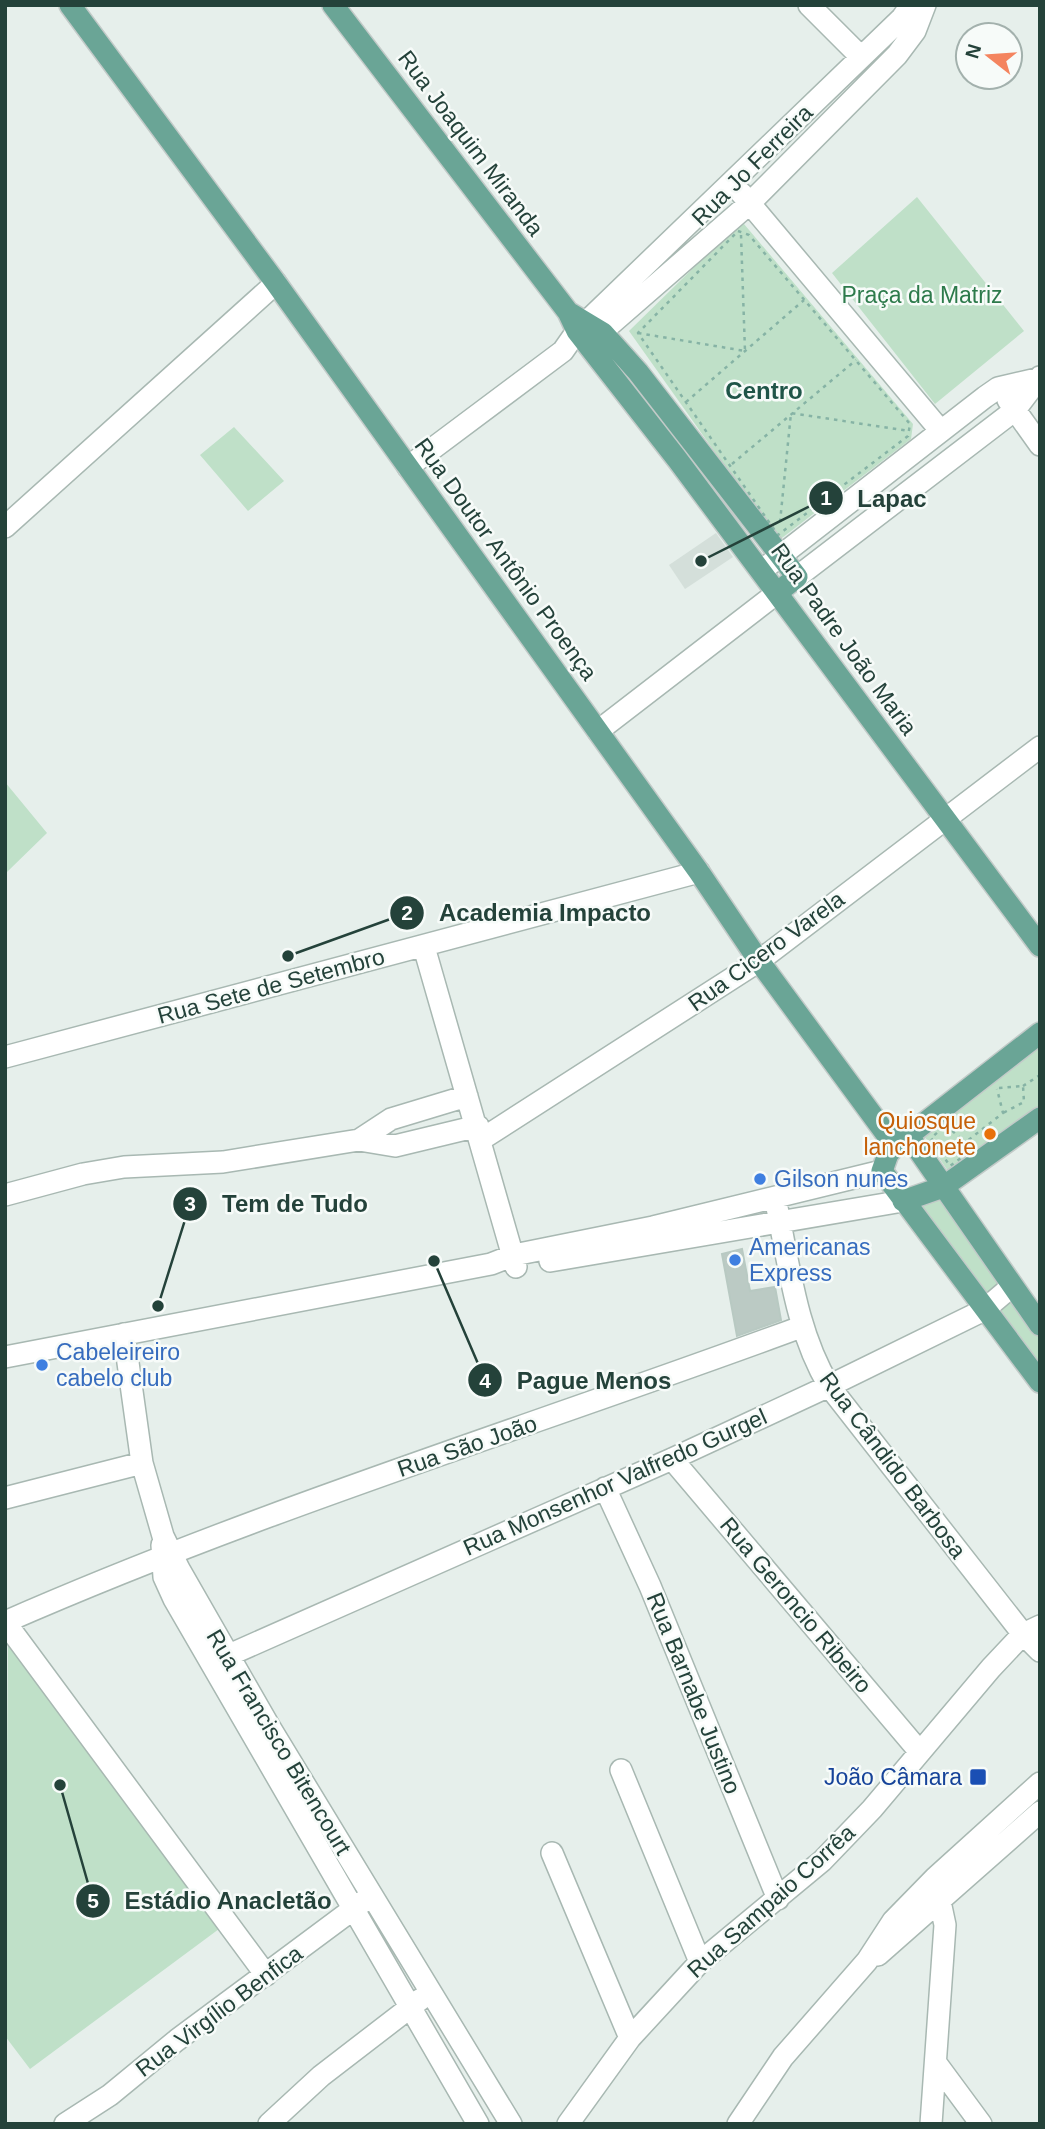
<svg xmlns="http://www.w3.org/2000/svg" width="1045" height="2129" font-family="Arial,sans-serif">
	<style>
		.built { fill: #d4dfda }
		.green { fill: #bfe0c8 }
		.building { fill: #bbcac4; stroke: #b8c9c2; stroke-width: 2 }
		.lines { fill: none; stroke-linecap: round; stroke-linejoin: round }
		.minor-casing { stroke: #a8b8b2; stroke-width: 24 }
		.major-casing { stroke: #c2cac8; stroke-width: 24 }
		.path { stroke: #86b3a5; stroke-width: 2.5; stroke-dasharray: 3.5 5; stroke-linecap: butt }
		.minor { stroke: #fff; stroke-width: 21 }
		.major { stroke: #6aa596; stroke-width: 21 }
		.food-dot { fill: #e8710a; stroke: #f7fbf9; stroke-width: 2.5 }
		.shop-dot { fill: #3f7fe0; stroke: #f7fbf9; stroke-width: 2.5 }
		.transit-dot { fill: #1a4fb4; stroke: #f7fbf9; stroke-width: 2.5 }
		.labels { text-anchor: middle; stroke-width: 5; stroke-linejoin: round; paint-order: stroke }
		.street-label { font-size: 23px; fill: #24423a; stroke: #f7fbf9 }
		.park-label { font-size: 23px; fill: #2d7a4b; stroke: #f7fbf9 }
		.food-label { font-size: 23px; fill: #c56008; stroke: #f7fbf9; text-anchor: end }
		.shop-label { font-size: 23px; fill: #366cbe; stroke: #f7fbf9; text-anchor: start }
		.transit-label { font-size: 23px; fill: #164399; stroke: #f7fbf9; text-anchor: end }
		.neighbourhood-label { font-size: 24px; font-weight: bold; fill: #1f5548; stroke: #f7fbf9 }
		.leader { fill: none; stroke: #24423a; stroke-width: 2.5 }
		.callout-dot { fill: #24423a; stroke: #f7fbf9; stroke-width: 2.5 }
		.mark-label { font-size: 21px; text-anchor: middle; font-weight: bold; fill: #fff }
		.callout-label { font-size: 24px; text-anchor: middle; font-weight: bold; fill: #24423a; stroke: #f7fbf9; stroke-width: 5; stroke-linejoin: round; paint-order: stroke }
	</style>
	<rect width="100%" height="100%" fill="#e6efeb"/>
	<path class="built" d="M716,533l17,24 -48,32 -16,-24z"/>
	<path class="green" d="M917,197l107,134 -89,73 -103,-131z
		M744,224l169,200 -2,15 -133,102 -149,-210 105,-103z
		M234,427l50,54 -36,30 -48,-56z
		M5,782l42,51 -40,39 -2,-2z
		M1040,1047v59l-90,68 -26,-38z
		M938,1199l102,134v35l-125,-162z
		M8,1640l211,289 -189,140 -25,-33z"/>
	<path class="building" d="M742,1249l8,42 25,-4 6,33 -44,16 -15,-82z"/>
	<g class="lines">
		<g class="minor-casing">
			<path id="minor" d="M809,5l52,52
				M741,193l199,237
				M589,343l161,-140 147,-148 18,-24 10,-26
				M1008,400l32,45
				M408,467l155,-116 14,-20 325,-313 9,-13
				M5,527l271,-244
				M761,571l224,-174 13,-9 39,-9
				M797,577l218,-167 25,-33
				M598,731l179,-138
				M424,947l92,320
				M5,1057l694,-185
				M482,1139l277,-178 281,-214
				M359,1140l32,-21 76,-23
				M5,1195l78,-21 41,-7 99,-5 136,-22 36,6 83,-20
				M775,1198c14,64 20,131 54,188l194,248 17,17
				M550,1261l353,-60
				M124,1334l18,129 21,73 16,33 90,157 242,398
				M5,1357l486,-93 23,-9 139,-28 229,-56
				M672,1459l247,292
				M605,1488l45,98 128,313
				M5,1498l137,-35
				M162,1545l2,32 10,22 304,525
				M5,1622c260,-114 531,-197 796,-295
				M5,1622l261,353
				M211,1663l461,-204 157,-73 155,-76 27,-23
				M621,1770l79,192
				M552,1853l78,185
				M878,1955l162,-143
				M936,2063l45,61
				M65,2124l45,-29 67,-55 187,-139
				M269,2124l52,-48 100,-77
				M568,2124l62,-86 70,-76 122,-101 50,-52 119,-141 32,-34 17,-8
				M738,2124l45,-67 84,-96 26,-40 42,-43 105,-95
				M931,2124l14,-199 -10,-47"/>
		</g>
		<g class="major-casing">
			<path id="major" d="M70,5l206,278 423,589 60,89 136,185
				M333,5l235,307 9,19 100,128 363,487
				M568,312l35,21 35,39 159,205 -20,16
				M1040,1033l-145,113 -7,8 -6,17 158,211
				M908,1135l132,190
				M903,1201l40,-14 97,-69"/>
		</g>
		<path class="path" d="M738,231l11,4 161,189 -2,12 -130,99 -140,-202z
			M638,333l107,18 -4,-116
			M686,402l118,-102
			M732,464l124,-104
			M780,522l11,-109 118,18
			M1023,1086l17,-11
			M999,1088l24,-2 1,16 -21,11
			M946,1125l13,12 6,18 -15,11 -19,-28z
			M962,1145l41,-32 -6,-24"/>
		<use href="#minor" class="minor"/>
		<use href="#major" class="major"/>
	</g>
	<circle class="food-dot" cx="990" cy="1134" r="7"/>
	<g class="shop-dot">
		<circle cx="760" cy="1179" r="7"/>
		<circle cx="735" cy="1260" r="7"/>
		<circle cx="42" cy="1365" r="7"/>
	</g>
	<rect class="transit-dot" x="969" y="1768" width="18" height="18" rx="3.5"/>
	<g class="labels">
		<g class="street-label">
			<text transform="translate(471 143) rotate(53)" y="8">Rua Joaquim Miranda</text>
			<text transform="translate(752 165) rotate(-45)" y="8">Rua Jo Ferreira</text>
			<text transform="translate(506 559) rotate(54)" y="8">Rua Doutor Antônio Proença</text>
			<text transform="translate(844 639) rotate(54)" y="8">Rua Padre João Maria</text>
			<text transform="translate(766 951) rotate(-36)" y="8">Rua Cicero Varela</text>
			<text transform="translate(271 986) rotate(-15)" y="8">Rua Sete de Setembro</text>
			<text transform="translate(467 1446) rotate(-19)" y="8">Rua São João</text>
			<text transform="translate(893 1465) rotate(53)" y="8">Rua Cândido Barbosa</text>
			<text transform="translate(615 1482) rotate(-24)" y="8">Rua Monsenhor Valfredo Gurgel</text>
			<text transform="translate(796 1605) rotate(50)" y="8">Rua Geroncio Ribeiro</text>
			<text transform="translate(694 1693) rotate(68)" y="8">Rua Barnabe Justino</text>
			<text transform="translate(279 1742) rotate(59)" y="8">Rua Francisco Bitencourt</text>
			<text transform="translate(771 1901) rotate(-42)" y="8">Rua Sampaio Corrêa</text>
			<text transform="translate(219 2011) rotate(-37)" y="8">Rua Virgílio Benfica</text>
		</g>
		<g class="park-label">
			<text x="922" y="303">Praça da Matriz</text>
		</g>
		<g class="food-label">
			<text x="976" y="1129">Quiosque<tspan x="976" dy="26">lanchonete</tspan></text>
		</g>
		<g class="shop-label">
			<text x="774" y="1187">Gilson nunes</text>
			<text x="749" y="1255">Americanas<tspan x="749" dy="26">Express</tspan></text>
			<text x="56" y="1360">Cabeleireiro<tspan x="56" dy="26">cabelo club</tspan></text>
		</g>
		<g class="transit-label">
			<text x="962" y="1785">João Câmara</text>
		</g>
		<g class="neighbourhood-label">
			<text x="764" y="399">Centro</text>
		</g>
	</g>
	<path class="leader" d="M701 561L826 498M288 956L407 913M158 1306L190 1204M434 1261L485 1380M60 1785L93 1901"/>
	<g class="callout-dot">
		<circle cx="701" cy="561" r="7"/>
		<circle cx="288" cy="956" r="7"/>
		<circle cx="158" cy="1306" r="7"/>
		<circle cx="434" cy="1261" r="7"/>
		<circle cx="60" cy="1785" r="7"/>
		<circle cx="826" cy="498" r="18"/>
		<circle cx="407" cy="913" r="18"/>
		<circle cx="190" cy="1204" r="18"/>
		<circle cx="485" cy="1380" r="18"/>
		<circle cx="93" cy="1901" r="18"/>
	</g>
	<g class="mark-label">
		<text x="826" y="505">1</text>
		<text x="407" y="920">2</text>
		<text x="190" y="1211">3</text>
		<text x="485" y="1388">4</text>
		<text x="93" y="1908">5</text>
	</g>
	<g class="callout-label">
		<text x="892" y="507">Lapac</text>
		<text x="545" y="921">Academia Impacto</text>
		<text x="295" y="1212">Tem de Tudo</text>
		<text x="594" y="1389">Pague Menos</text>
		<text x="228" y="1909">Estádio Anacletão</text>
	</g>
	<rect width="1045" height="2129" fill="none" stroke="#24423a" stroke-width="14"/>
	<g transform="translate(989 56) rotate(287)"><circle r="33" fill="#f7fbf9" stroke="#a3b1ad" stroke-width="2"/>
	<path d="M0-5L12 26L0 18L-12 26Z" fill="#f4845f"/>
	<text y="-10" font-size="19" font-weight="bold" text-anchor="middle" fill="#24423a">N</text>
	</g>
</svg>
